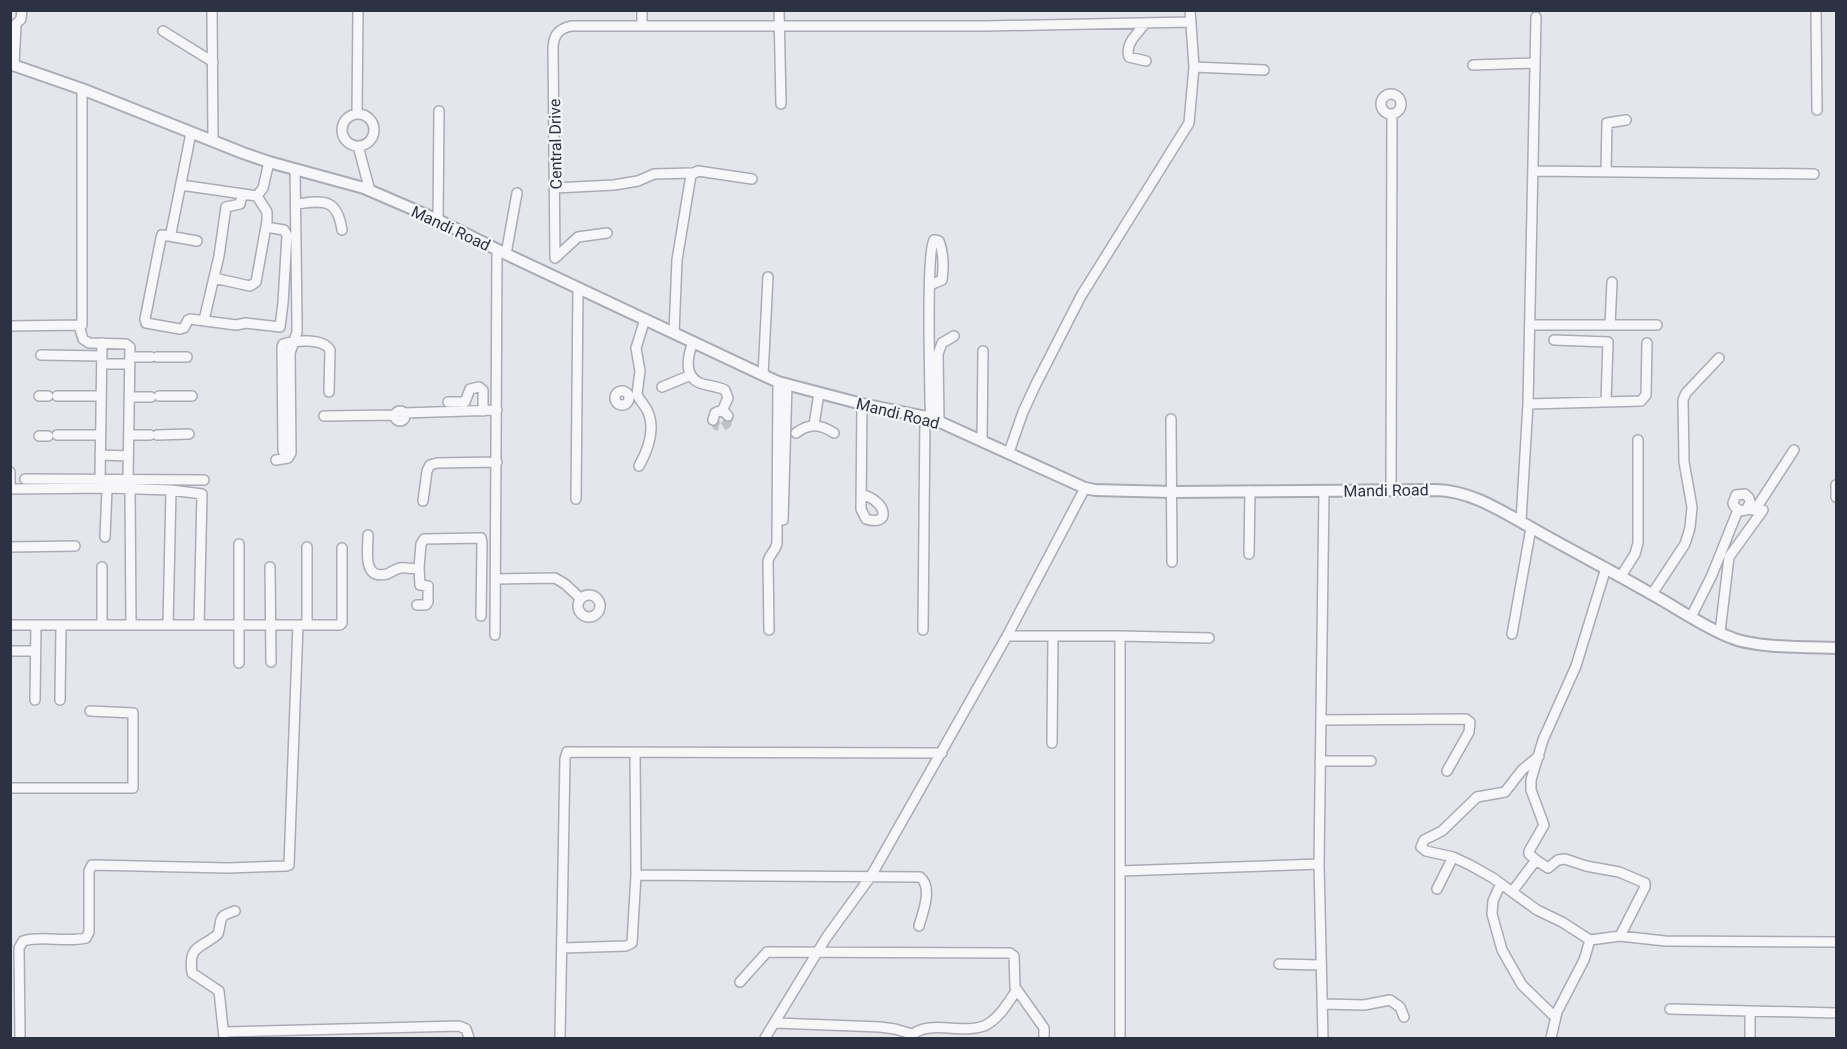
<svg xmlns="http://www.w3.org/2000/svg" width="1847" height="1049" font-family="Roboto,sans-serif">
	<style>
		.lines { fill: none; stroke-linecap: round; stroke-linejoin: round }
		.minor-tunnel { stroke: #bfc2c9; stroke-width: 9; stroke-dasharray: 9 4.5; stroke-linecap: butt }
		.minor-casing { stroke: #a9acb5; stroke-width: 12 }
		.tertiary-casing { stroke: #a9acb5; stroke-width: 14 }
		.minor { stroke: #f7f7f9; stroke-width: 9 }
		.tertiary { stroke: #f7f7f9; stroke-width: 10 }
		.labels { text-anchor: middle; stroke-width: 4.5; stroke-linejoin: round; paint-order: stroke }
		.street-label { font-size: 16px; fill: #2d3242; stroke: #f4f5f8 }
	</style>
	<rect width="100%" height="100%" fill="#e4e6eb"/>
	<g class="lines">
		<path class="minor-tunnel" d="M713,420l4,6 5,1 5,-3 1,-8"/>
		<g class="minor-casing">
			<path id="minor" d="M212,10l1,130
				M779,10l2,94
				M1816,10l1,100
				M1144,25c-8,10 -19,19 -15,32l17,4
				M642,26v-16
				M163,31l50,31
				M14,65l2,-41 5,-5 1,-9
				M1473,65l62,-2
				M1194,67l70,3
				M82,89v234l-2,6 3,10 6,4 37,1 4,3 -2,133
				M1381 104a10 10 0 1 1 20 0a10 10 0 1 1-20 0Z
				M357,114l1,-103
				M342 130a16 16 0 1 1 32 0a16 16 0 1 1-32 0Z
				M191,133l-20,100 -2,3 -7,-1 -1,3 -16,81 1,4 34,6 4,-1 4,-8 2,-1 46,6 10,-2 34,4 3,-24 4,-68 -3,-5 -18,-3
				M358,146l12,45
				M1533,171l281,3
				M1606,172l1,-49 19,-3
				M181,185l76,11 6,-8 6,-26
				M555,188l59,-3 24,-4 16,-7 39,-1
				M296,204c27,-3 41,-7 46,26
				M438,220l1,-109
				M169,236l28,5
				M506,254l11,-61
				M555,258l-2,-211c1,-13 6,-18 18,-21h415l204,-4
				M555,258l23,-21 29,-4
				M214,278l36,8 6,-4 11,-61v-9l-10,-16
				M930,285l12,-5c2,-14 2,-26 -3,-39l-5,-1c-8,12 -4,139 -4,163l1,15
				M204,320l15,-64 7,-49 14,-3 2,-9
				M1530,325h127
				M1610,325l2,-43
				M10,326l72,-1
				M674,333l3,-73 14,-85 7,-4 54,8
				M1554,340l54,2 -2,60
				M693,342c-5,13 -10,34 7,41 8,3 17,3 25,7l3,8 -6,13
				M41,355l61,1
				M131,357h20
				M157,357h30
				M102,364h28
				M763,375l5,-98
				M662,387l29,-12
				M615 398a7 7 0 1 1 14 0a7 7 0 1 1-14 0Z
				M39,396h9
				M57,396h44
				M159,396h33
				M130,397h21
				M448,402h17l5,-13 9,-2 4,3v21
				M1528,404l113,-3 5,-6 1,-52
				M395 416a5 5 0 1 1 10 0a5 5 0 1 1-10 0Z
				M404,413l93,-3
				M324,416l71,-1
				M1171,419l1,143
				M713,420l2,-7c5,-3 10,-2 13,3
				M939,421l-1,-67 4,-11 12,-7
				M814,425l5,-32
				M796,433c14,-10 24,-9 38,0
				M57,435h43
				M129,435h21
				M157,435l32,-1
				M39,436h9
				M982,440l1,-89
				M283,451l-1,-104 1,-3c13,-4 40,-6 47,6l-1,42
				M1009,452l14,-40 13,-28 45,-88 108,-173 5,-56 -4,-57
				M100,455l28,1
				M276,460l12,-2 3,-5 -1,-100 7,-21v-10l-2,-153
				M639,466c9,-16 17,-38 8,-56 -3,-6 -8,-10 -10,-16l3,-23 -4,-23 9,-29
				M10,472v17l97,-1 64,2 31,4 -3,131
				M25,479l179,1
				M100,480l2,-137
				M1836,485v12
				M130,489l1,136
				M1391,490l1,-376
				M861,494c28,8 29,33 5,25l-5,-10 1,-105
				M576,499l2,-210
				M423,501l4,-30 3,-6 7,-2 60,-1
				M1750,503l-4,7c-7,2 -11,-1 -13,-7l3,-8 9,-1 4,4 3,12h3l39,-60
				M783,520l4,-136
				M1521,521l7,-117 8,-387
				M368,535c0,16 -6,45 19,39 5,-2 8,-5 13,-6 7,-1 13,2 19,0l2,-24 3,-5 57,-1 1,5 -1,73
				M105,537l2,-49
				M239,544v119
				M10,547l65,-1
				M1249,554l1,-63
				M102,567v58
				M270,567l1,95
				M1621,576l14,-22 3,-11v-103
				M497,579l58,-1 10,6 15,14
				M1652,594l33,-50 5,-16 2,-21 -8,-45 -1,-62 3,-7 33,-35
				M578 606a11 11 0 1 1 22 0a11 11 0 1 1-22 0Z
				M417,605h9l2,-3v-16l-8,-1 -1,-17
				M1691,617l21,-42 26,-65
				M10,625h330l2,-2v-75
				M168,625l3,-135
				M307,625v-78
				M769,630l-1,-69c2,-8 8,-10 9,-18l1,-161
				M923,630l2,-214
				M1720,632l9,-75 34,-47
				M1512,634l19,-106
				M495,635l2,-385
				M1007,636h113v402
				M1120,636l89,2
				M10,651h25
				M35,700l1,-75
				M60,700l1,-75
				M1321,720l145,-1 4,3 -1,10 -22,39
				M1052,743l1,-107
				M1539,756l-17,14 -17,22 -28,5 -35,34 -18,9 -3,7 5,4 27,6 17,8 23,13 44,32 25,12 28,18 30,-4 45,5 171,1
				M1320,761h51
				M10,788h123v-75l-43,-2
				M1536,860l12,8 10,-8 7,-1 21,7 33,6 26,11v4l-25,49
				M1120,871l199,-7
				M636,875l284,2c13,10 3,35 -1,49
				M1500,885l-7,16 -1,13 10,36 20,35 33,32
				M1437,889l16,-32
				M1512,892l24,-32 -7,-6v-3l15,-26 -13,-35v-10l12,-40 33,-74 30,-98
				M562,948l64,-2 6,-3 4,-68 -1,-122
				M1279,964l42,1
				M740,982l27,-30 243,1 4,3 1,31 29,41v10
				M1324,1004l40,1 26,-5 10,7 4,10
				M1670,1009l166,4
				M776,1023l104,4 15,2 17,5
				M224,1032l235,-6 7,3 3,9
				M909,1037c21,-19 51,-2 75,-11 14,-6 24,-23 32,-35
				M20,1038l-1,-90 4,-7c20,-6 42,2 63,-3l3,-6v-61l3,-6 136,3 58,-2 3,-1 9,-240
				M224,1038l-5,-47 -27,-18c-4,-29 9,-24 26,-39 5,-16 -2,-17 17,-23
				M560,1038l5,-279 2,-7 375,1
				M765,1038l61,-100 45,-62 136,-240 78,-148
				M1323,1038l-4,-174 5,-373
				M1551,1038l6,-26 27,-52 6,-20
				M1750,1038v-27"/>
		</g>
		<g class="tertiary-casing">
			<path id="tertiary" d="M10,64l72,25 161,64 26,9 95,26 74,32 68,34 272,128 84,22 69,14 154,70 10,2 77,2 264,-2c36,1 65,21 96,38 38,22 78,42 116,64 28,15 55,35 84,46 24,10 77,9 104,10"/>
		</g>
		<use href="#minor" class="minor"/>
		<use href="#tertiary" class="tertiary"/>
	</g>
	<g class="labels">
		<g class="street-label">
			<text transform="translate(555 144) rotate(-91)" y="6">Central Drive</text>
			<text transform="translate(451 228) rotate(25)" y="6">Mandi Road</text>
			<text transform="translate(898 413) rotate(14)" y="6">Mandi Road</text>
			<text transform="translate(1386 490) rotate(-1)" y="6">Mandi Road</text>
		</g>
	</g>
	<rect width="1847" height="1049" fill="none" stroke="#2d3242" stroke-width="24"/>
</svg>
